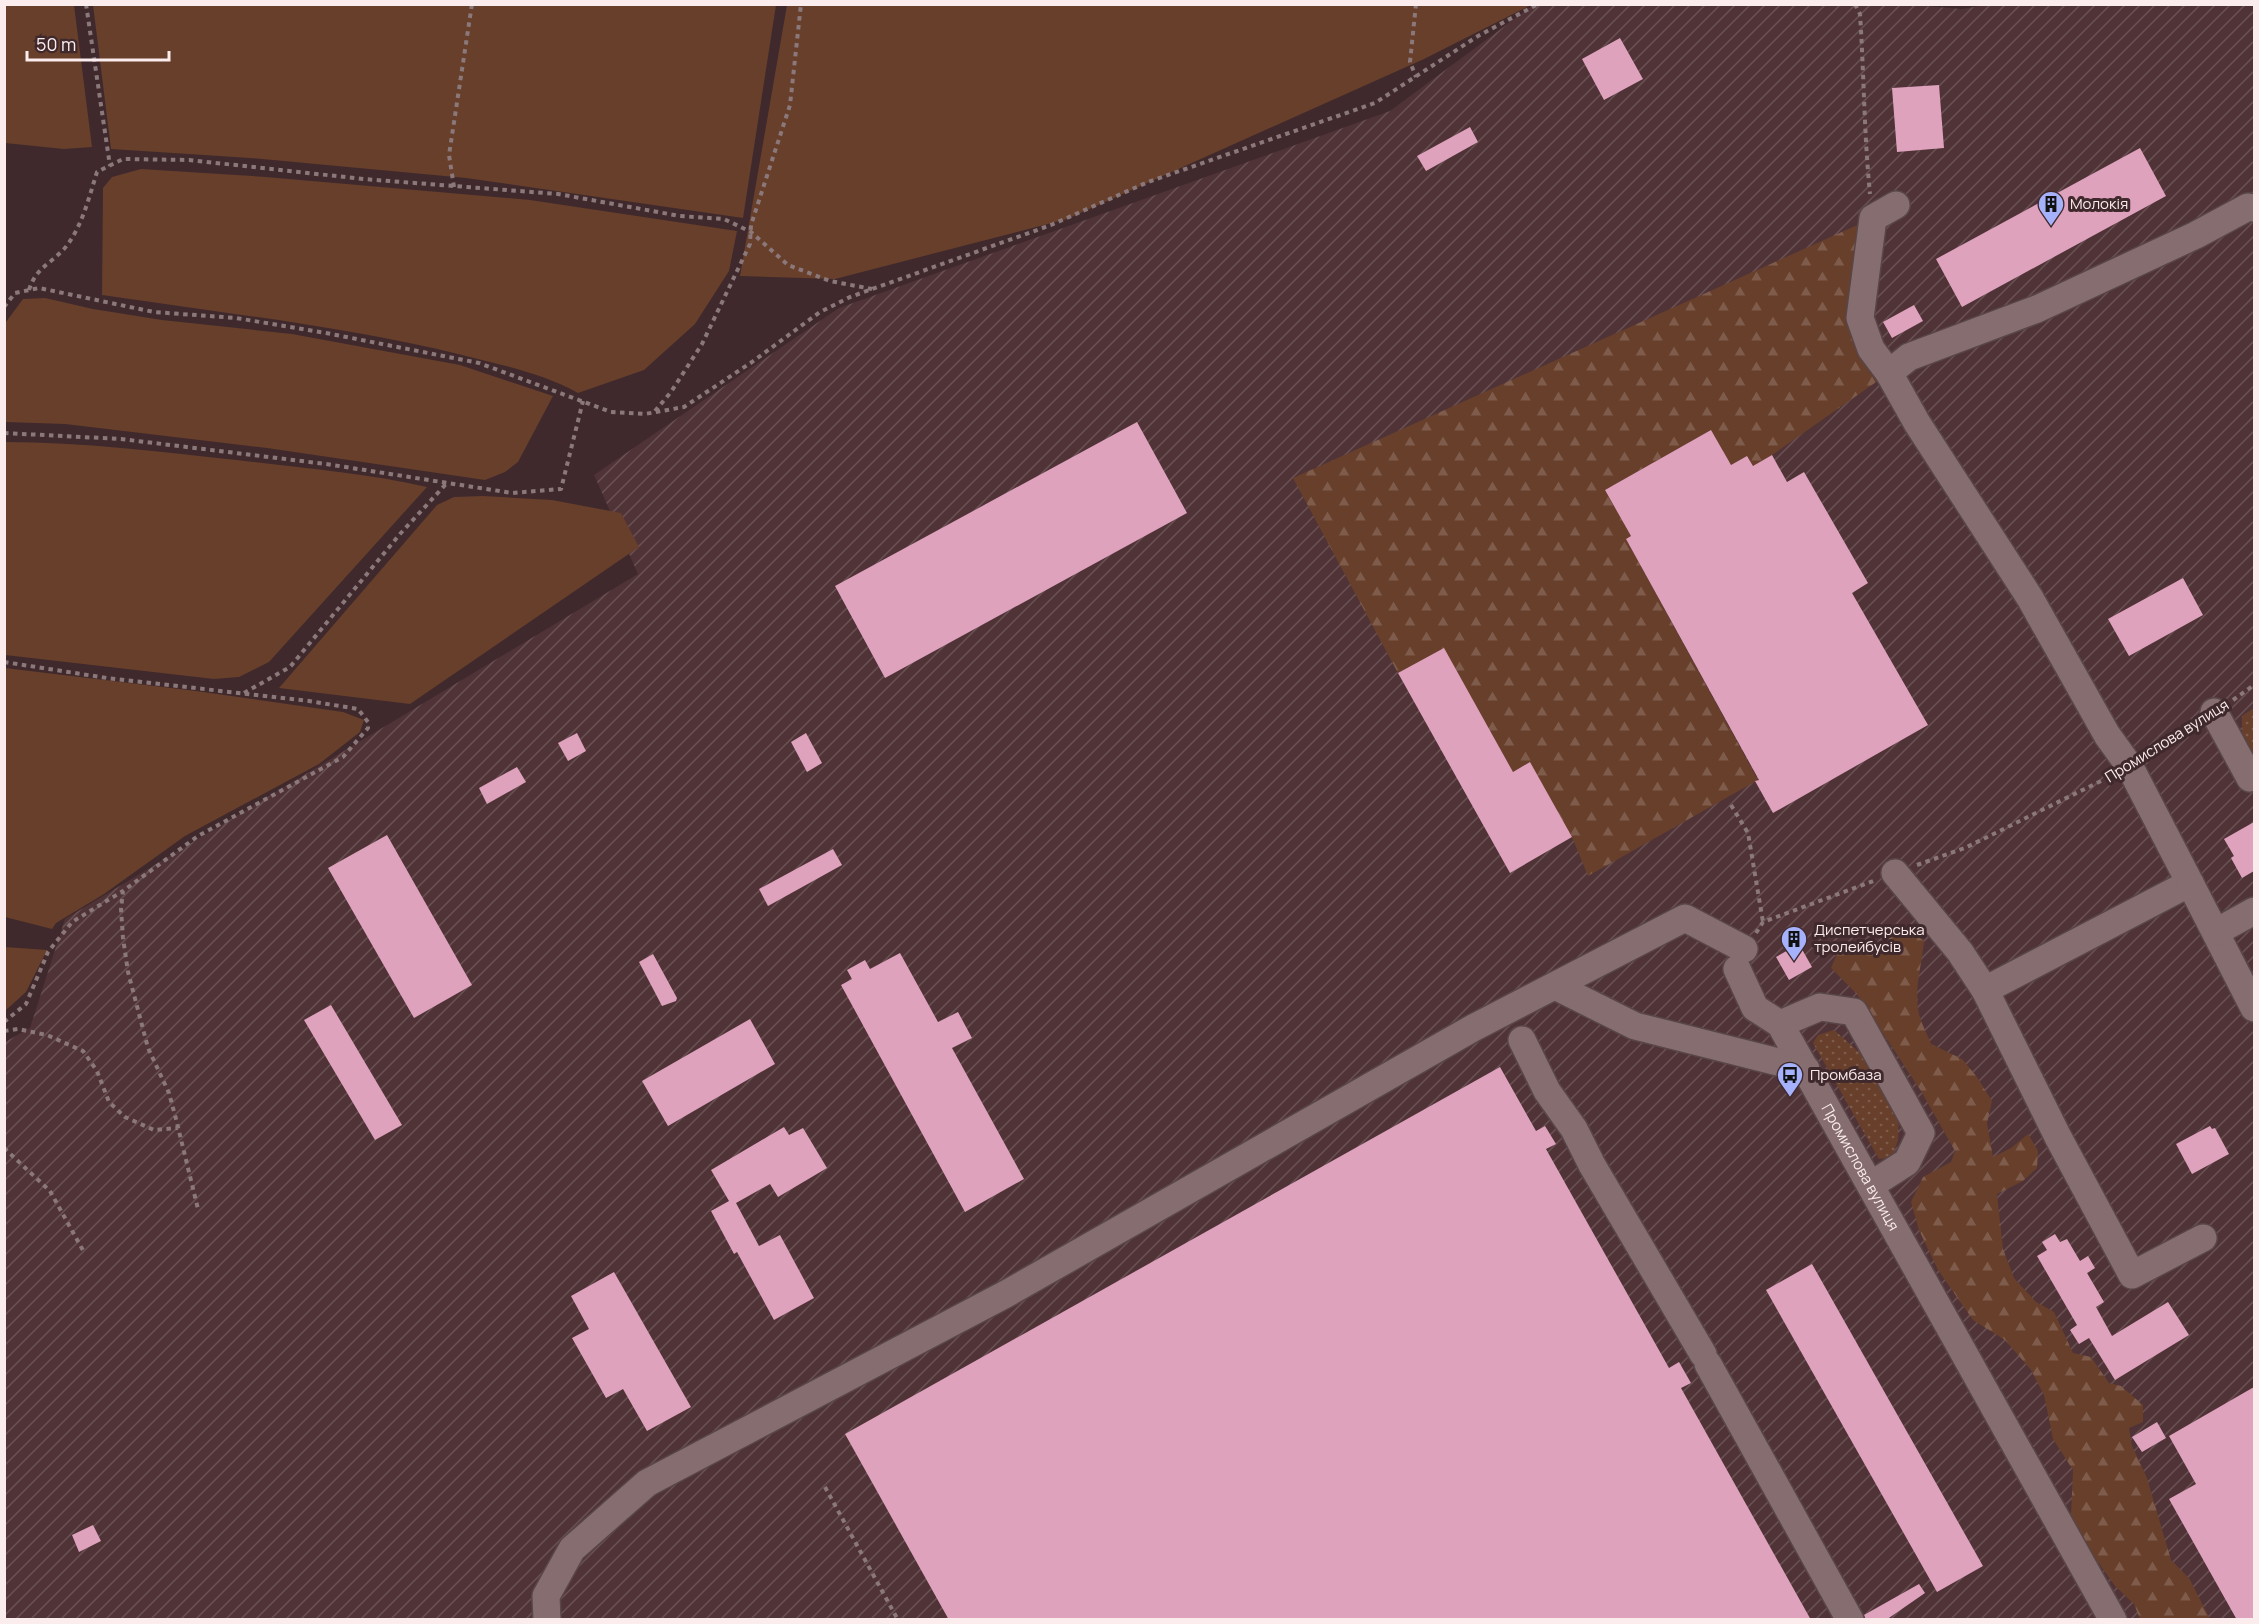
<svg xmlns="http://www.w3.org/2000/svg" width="2259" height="1624" font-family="Manrope,sans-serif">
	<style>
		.industrial { fill: url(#industrial-furrows) }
		.grass { fill: url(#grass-dots) }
		.forest { fill: url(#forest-firs) }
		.garden { fill: #673f2b }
		.building { fill: #dfa2bd }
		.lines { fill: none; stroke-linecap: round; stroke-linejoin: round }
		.minor-casing { stroke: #584648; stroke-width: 30 }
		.path { stroke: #8b787a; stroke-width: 4; stroke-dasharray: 4.5 4.5; stroke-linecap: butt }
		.minor { stroke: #866d70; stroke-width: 27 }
		.labels { text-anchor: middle; stroke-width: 6; stroke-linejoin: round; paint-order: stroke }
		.poi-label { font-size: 15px; fill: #fbeced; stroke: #3f292c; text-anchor: start }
		.street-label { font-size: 15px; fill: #fbeced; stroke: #3f292c }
	</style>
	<defs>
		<pattern id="industrial-furrows" width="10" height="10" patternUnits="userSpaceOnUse" patternTransform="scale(1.5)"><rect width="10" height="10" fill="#503337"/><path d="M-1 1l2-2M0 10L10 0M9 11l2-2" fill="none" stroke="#6a5154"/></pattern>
		<pattern id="grass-dots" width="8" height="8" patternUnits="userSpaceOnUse" patternTransform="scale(1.5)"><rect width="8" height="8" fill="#673f2b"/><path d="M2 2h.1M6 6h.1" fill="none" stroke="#7e5b4a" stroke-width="1.8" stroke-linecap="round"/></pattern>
		<pattern id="forest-firs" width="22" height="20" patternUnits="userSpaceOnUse" patternTransform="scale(1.5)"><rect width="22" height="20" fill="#673f2b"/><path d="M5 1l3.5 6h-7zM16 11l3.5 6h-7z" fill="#7e5b4a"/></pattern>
	</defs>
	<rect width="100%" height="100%" fill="#3f292c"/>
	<path class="industrial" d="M1901,4l61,5 29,-5 263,1v1614l-2249,1v-578l25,-14 35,-109 573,-345 -44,-99 245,-167 551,-197 143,-106z"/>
	<path class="grass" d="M2254,708v47h-1l-11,-20v-19z
		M1834,1030l35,31 30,53 -1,26 -6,17 -13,2 -66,-116 5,-8z"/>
	<path class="forest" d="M1873,218l-13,100 29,55 -117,82 -19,11 -6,-10 -16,9 -20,-35 -106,60 26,46 -5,3 132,241 -170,96 -16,-39 -43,-75 -16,10 -69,-123 -46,24 -105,-195z
		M1890,925h13l21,16c-2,22 -9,44 -6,67 1,12 9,25 13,36l31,15 15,18 15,24 -5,22 6,34 18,-9 17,-14 10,17 -1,17 -14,13 -26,13 6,55 11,29 22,24 18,10 19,41 18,4 18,26 12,3 22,19v17l-14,6 3,18 15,32 24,82 18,18 21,41h-70l-6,-15 -19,-18 -32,-45 -12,-24 2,-47 -20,-31 -9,-44 -13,-25 -26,-30 -32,-20 -35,-50 -19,-40 -8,-28 12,-25 28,-15 4,-11 -34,-60 -64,-97 -26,-26 9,-21 19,3 27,-2z"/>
	<path class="garden" d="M5,4l69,1 18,142 -28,2 -59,-6z
		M93,5h683l-33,213 -277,-40 -216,-20 -139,-9z
		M787,5v-1l744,1 -107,54 -357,160 -232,60 -95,-3z
		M141,169l125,8 264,23 207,31 -8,40 -34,53 -51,46 -66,23c-36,-20 -77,-28 -116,-38 -118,-29 -240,-42 -360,-60l1,-107 9,-11z
		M45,298l48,11 69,11 130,14 168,31 93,31 -35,66 -13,10 -20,8 -218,-32 -202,-24 -60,-2v-94l1,-6 17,-23z
		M5,442c78,0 155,10 232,18 63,8 128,13 190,27l-158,175 -30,15 -25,2 -209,-24z
		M483,496l69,4 69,13 18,34 -229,157 -131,-16 158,-183 17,-8z
		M5,668l191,23 147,21 21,8 -4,12 -41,32 -134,72 -81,58 -48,29 -4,6 -47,-12z
		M5,947l42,3 -21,42 -21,19z"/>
	<path class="building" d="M1620,38l23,41 -39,21 -22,-41z
		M1939,85l5,63 -47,4 -5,-64z
		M1470,127l8,15 -52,29 -9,-15z
		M2140,148l26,48 -204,111 -26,-48z
		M1914,305l9,16 -31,17 -9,-16z
		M1137,422l50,91 -302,165 -50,-92z
		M1711,430l20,35 16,-9 6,10 19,-11 15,27 17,-10 64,111 -16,10 76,132 -155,88 -18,-32 4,-1 -133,-241 5,-3 -26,-46z
		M2183,578l20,37 -74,41 -21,-37z
		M1444,648l69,124 17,-10 42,75 -62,36 -112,-200z
		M577,733l9,18 -18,10 -10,-18z
		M806,733l16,30 -15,9 -16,-30z
		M517,767l9,15 -39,22 -8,-16z
		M2254,822v49l-12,7 -11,-20 3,-2 -10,-17z
		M387,835l85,150 -58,33 -86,-150z
		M833,849l9,16 -74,41 -9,-17z
		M1799,944l13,23 -23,13 -13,-23z
		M900,953l38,69 20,-10 14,26 -20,10 72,131 -59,33 -124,-227 11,-6 -5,-9 18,-10 5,9z
		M653,954l24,44 -1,3 -14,5 -23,-44z
		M331,1005l71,120 -27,15 -71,-120z
		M750,1019l25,45 -107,62 -26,-45z
		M1500,1067l36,64 9,-5 11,18 -10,5 123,219 10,-6 12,21 -10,5 130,232h-862l-104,-186z
		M2210,1126l2,3 3,-1 14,26 -37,20 -16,-30z
		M784,1127l5,8 14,-7 24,40 -49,29 -8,-13 -34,19 23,43 21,-11 34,63 -40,22 -37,-68 -3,2 -23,-43 18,-10 -18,-31z
		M2055,1234l5,8 7,-3 13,22 8,-5 7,12 -8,5 17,29 -8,5 16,29 56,-34 21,33 -74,45 -26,-42 -10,6 -9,-14 7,-5 -40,-69 10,-6 -5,-8z
		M1812,1264l171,302 -46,26 -171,-302z
		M614,1272l77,135 -44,24 -24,-42 -17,9 -34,-60 17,-9 -18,-33z
		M2254,1387v233h-17l-68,-121 27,-15 -27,-48z
		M2157,1422l9,16 -24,14 -10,-15z
		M93,1525l8,16 -22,11 -7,-17z
		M1919,1584l6,9 -39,27h-20l-2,-5z"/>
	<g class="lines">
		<g class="minor-casing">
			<g id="minor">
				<path d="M1889,373l-18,-24 -11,-31 13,-100 23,-13"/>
				<path d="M2214,712l36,66 4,-3"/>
				<path d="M1895,873l65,79 25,38 205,-107 -60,-116 -23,-32 -77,-137 -113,-175 -28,-50 20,-16 128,-48 159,-74 52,-28 6,1"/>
				<path d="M2190,883l64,125"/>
				<path d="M2216,932l38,-21"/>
				<path id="s1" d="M1737,969l18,39 25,16 333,596"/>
				<path d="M1555,986l80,40 171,43"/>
				<path d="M1985,990l73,147 74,138 71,-37"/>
				<path d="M1780,1024l40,-17 34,5 67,121 -14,29 -36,23"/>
				<path d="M1522,1040l25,51 27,38 18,36 111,189"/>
				<path d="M1708,1364l142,256"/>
				<path d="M547,1620l-1,-24 26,-47 75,-66 359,-189 467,-266 212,-110 59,31"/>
			</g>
		</g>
		<path class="path" d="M86,4l24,162
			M1416,4l-6,58 6,15
			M1855,4l5,10c4,60 4,120 10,180
			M454,187l-5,-32 23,-151
			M29,290c7,-22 20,-25 35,-41 18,-21 25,-52 33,-77l26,-13 66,1 174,19 195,15 122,22 44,3 27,13 37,33 42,16 42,8
			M4,307l11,-14 24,-5 115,24 82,6 90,15 153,30 132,49 34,2 39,-7 68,-45 68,-50 30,-15 201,-72 97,-43 227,-79 103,-67 60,-32
			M655,411l16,-19 31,-48 48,-100 1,-19 39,-120 11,-101
			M4,433l117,6 205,25 186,29 49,-4 22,-88
			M4,662l103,16 202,23 49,8 10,13v6l-25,29 -145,79 -75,55 -2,18 2,29 5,34 20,76 21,45 7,26 22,90
			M244,693l46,-26 110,-133 46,-50
			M2233,700l21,-15
			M2147,756l49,-32
			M1731,805l17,28 15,89
			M1917,865l48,-17 144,-71
			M1756,933l7,-11 113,-42
			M4,1022l22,-18 22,-52 24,-30 51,-31
			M4,1031l14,-2 29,6 36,16 14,20 12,31 16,15 29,13 24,-2
			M4,1148l46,43 35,63
			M825,1487l73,133"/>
		<use href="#minor" class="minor"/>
	</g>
	<defs>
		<g id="building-pin" transform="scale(1.35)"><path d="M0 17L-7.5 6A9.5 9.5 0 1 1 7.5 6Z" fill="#a6b1fc" stroke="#3f292c"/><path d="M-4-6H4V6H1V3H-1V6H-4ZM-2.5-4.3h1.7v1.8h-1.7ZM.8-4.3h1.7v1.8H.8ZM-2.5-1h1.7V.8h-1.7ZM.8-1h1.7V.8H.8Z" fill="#111"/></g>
		<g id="bus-pin" transform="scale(1.35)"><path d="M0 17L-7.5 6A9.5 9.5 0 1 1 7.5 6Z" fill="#a6b1fc" stroke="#3f292c"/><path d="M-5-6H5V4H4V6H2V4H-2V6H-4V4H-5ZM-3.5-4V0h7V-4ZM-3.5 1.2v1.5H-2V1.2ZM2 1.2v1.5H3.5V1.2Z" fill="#111"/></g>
	</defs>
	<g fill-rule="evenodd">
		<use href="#building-pin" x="2051" y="204"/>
		<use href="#building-pin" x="1794" y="939"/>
		<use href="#bus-pin" x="1790" y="1075"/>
	</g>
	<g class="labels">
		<g class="poi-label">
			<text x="2070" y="209">Молокія</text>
			<text x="1814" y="935">Диспетчерська<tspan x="1814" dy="17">тролейбусів</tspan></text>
			<text x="1810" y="1080">Промбаза</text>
		</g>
		<g class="street-label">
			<text transform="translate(2167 741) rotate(-32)" y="5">Промислова вулиця</text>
			<text dy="5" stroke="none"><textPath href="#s1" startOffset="237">Промислова вулиця</textPath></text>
		</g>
	</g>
	<rect width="2259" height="1624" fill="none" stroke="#fbeced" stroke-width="12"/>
	<path d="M27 51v9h142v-9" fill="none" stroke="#fbeced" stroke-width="3"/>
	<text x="36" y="51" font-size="18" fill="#fbeced" stroke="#3f292c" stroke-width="4.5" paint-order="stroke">50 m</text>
</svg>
